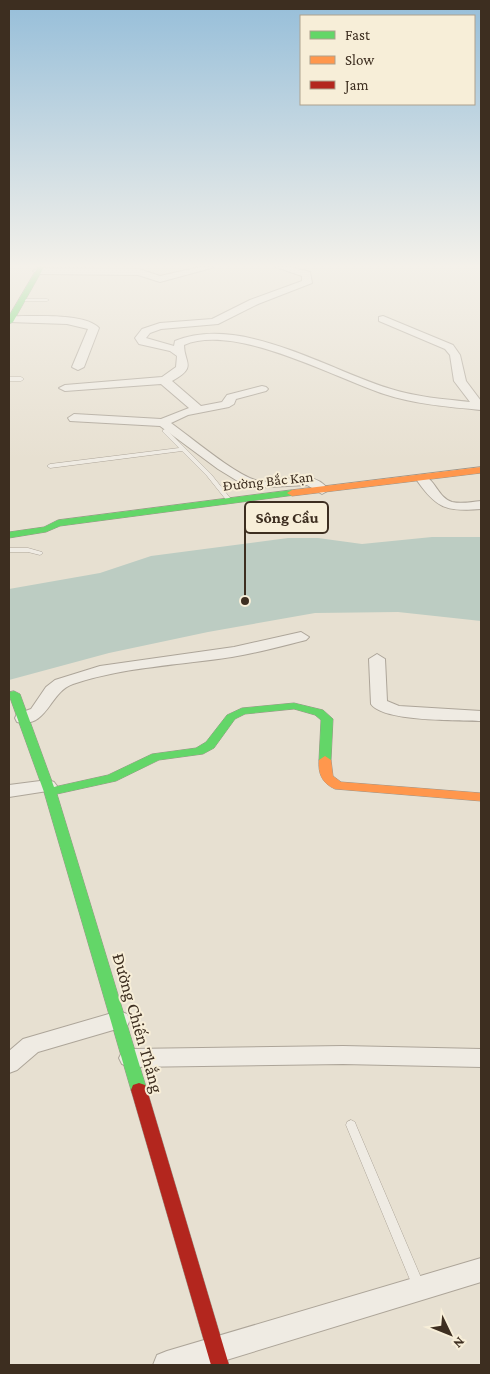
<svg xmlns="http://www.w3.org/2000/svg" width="490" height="1374" font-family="'Crimson Pro',serif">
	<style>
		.water { fill: #bcccc2 }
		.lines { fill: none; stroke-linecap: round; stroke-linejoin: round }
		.lane-casing { stroke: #ada599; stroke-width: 1 }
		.street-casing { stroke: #ada599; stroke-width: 2 }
		.fast-casing { stroke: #9c958a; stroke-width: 1 }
		.slow-casing { stroke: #9c958a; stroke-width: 1 }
		.jam-casing { stroke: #9c958a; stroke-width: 1 }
		.lane { fill: #efebe3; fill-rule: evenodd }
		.street { fill: #efebe3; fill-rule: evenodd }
		.fast { fill: #63d668; fill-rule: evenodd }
		.slow { fill: #ff974d; fill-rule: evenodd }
		.jam { fill: #b3261e; fill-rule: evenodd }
		.labels { text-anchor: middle; stroke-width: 4; stroke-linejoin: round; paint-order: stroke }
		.street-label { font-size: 15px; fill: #3d2e20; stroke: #f7eed8 }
		.near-street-label { font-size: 18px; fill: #3d2e20; stroke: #f7eed8 }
		.leader { fill: none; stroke: #3d2e20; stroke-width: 2 }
		.callout-dot { fill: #3d2e20; stroke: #f7eed8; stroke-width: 2 }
		.callout { fill: #f7eed8; stroke: #3d2e20; stroke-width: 2 }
		.callout-label { font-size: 16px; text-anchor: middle; font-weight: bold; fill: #3d2e20 }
	</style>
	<rect width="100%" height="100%" fill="#e7e0d1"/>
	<path class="water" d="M432,537h49v84l-83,-9 -83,1 -107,19 -99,21 -100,27v-91l91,-16 51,-17 137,-18h30l44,6z"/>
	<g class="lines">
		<g class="lane-casing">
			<path id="lane" d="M20,299h27l2,1 -2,1h-27z
				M9,377h12l3,2 -3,2h-12z
				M165,429l2,1 44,44 20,25v2h-4l-20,-25 -25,-25 -132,17 -3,-2 3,-2 129,-16 -16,-16v-2z
				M9,548h19l14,4 1,1 -3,2 -12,-3h-19z
				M351,1120l4,2 1,3 69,162 -2,4 -4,2 -4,-2 -2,-4 -67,-162 1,-3z"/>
		</g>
		<g class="street-casing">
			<path id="street" d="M200,267h15l-55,15 -22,-7 -100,-1 -5,-3 5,-3 101,1 21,7z
				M276,267h14l20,5 2,11 -54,21 -40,20 -57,5 -11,4 -4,5 28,8 1,-5c66,-27 153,29 216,48 25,8 53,10 79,13l-16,-21 -4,-26 -5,-6 -66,-28v-4l4,-1 70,29 7,10 6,26 15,20v9c-32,-3 -67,-6 -97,-16 -51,-17 -149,-71 -200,-49 0,18 14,22 -12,36l29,25 21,-4 5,-7 35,-9 4,1 2,2 -2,2 -30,8 -2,5 -5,3 -41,8 -17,8c22,16 61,49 84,57 23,8 53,-17 74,10l-7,4 -15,-9 -58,3 -31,-19 -58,-43 -90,-5 -2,-3 6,-4 87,5 28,-11 -28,-24 -96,7 -6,-3 6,-3 97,-8 14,-10 1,-11 -7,-5 -31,-7 -4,-6 7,-9 18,-6 52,-4 38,-19 52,-19v-5z
				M9,316c22,1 75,-4 90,12l-15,39 -6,3 -6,-3 16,-38 -21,-5 -58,-2z
				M422,475c13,3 16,23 30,27 9,2 20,0 29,-1v8c-35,3 -45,-1 -65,-30z
				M301,632l8,5 -3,3c-24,6 -49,13 -74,17 -53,8 -108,10 -159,27 -24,8 -25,45 -56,38l-2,-4 2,-4 14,-5 15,-22 9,-7 45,-14 134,-19z
				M377,654l8,5 2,42 12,5 82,5v10c-22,-1 -98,1 -110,-17l-2,-45z
				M48,780l6,2 3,4 -3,4 -45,7v-12z
				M119,1011l8,3 3,6 -3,6 -89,26 -21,18 -8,3v-22l14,-12z
				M343,1046l138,3v18l-138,-3 -213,3 -8,-3 -3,-6 3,-6 8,-3z
				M481,1258v24l-271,83h-57l4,-10 10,-4z"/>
		</g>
		<g class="fast-casing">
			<path id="fast" d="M38,267h6l-31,55 -4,2v-8z
				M292,490l5,3 -2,2 -235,31 -14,6 -37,6v-6l35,-5 14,-7z
				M14,691l6,3 34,93 54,-12 44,-21 44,-6 10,-6 21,-27 15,-7 52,-5 29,7 10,9 -2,41 -2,3h-8l-2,-3 2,-40 -6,-5 -21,-6 -49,5 -10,5 -21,29 -11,6 -44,6 -43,21 -59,13 90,296 -2,5 -6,2 -6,-2 -2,-5 -87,-298 -35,-97 1,-3z"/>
		</g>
		<g class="slow-casing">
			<path id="slow" d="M481,467v6l-189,23 -5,-3 5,-3z
				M325,756l6,4 2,16 8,6 140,11v8l-146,-12c-13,-6 -17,-15 -16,-29z"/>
		</g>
		<g class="jam-casing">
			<path id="jam" d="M139,1083l6,2 2,5 82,275h-18l-80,-275 2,-5z"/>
		</g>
		<use href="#lane" class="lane"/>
		<use href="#street" class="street"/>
		<use href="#fast" class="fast"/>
		<use href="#slow" class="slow"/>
		<use href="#jam" class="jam"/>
	</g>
	<linearGradient id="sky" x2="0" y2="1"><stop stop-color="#96bed9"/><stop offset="0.58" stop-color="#f4f1ea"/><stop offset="1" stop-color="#f4f1ea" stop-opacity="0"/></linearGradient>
	<rect width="490" height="459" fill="url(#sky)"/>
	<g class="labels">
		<g class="street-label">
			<text transform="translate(268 481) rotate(-6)" y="5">Đường Bắc Kạn</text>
		</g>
		<g class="near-street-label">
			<text transform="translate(138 1023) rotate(74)" y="6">Đường Chiến Thắng</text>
		</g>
	</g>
	<path class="leader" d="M245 601L245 517"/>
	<circle class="callout-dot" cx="245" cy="601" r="5"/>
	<rect class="callout" x="245" y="502" width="83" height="31" rx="5"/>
	<g class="callout-label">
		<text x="287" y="523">Sông Cầu</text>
	</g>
	<rect width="490" height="1374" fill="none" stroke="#3d2e20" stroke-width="20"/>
	<rect x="300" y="15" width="175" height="90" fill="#f7eed8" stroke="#ada18e"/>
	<rect x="310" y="31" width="25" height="8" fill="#63d668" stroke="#ada18e"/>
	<text x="345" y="40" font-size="15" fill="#3d2e20">Fast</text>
	<rect x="310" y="56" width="25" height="8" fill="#ff974d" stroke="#ada18e"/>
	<text x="345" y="65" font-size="15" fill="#3d2e20">Slow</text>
	<rect x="310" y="81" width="25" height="8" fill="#b3261e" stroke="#ada18e"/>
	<text x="345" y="90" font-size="15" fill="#3d2e20">Jam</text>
	<g transform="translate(450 1334) rotate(133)" stroke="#f7eed8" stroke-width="4" paint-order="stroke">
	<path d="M0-4L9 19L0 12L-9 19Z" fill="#3d2e20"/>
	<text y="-8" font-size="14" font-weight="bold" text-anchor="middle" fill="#3d2e20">N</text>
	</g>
</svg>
